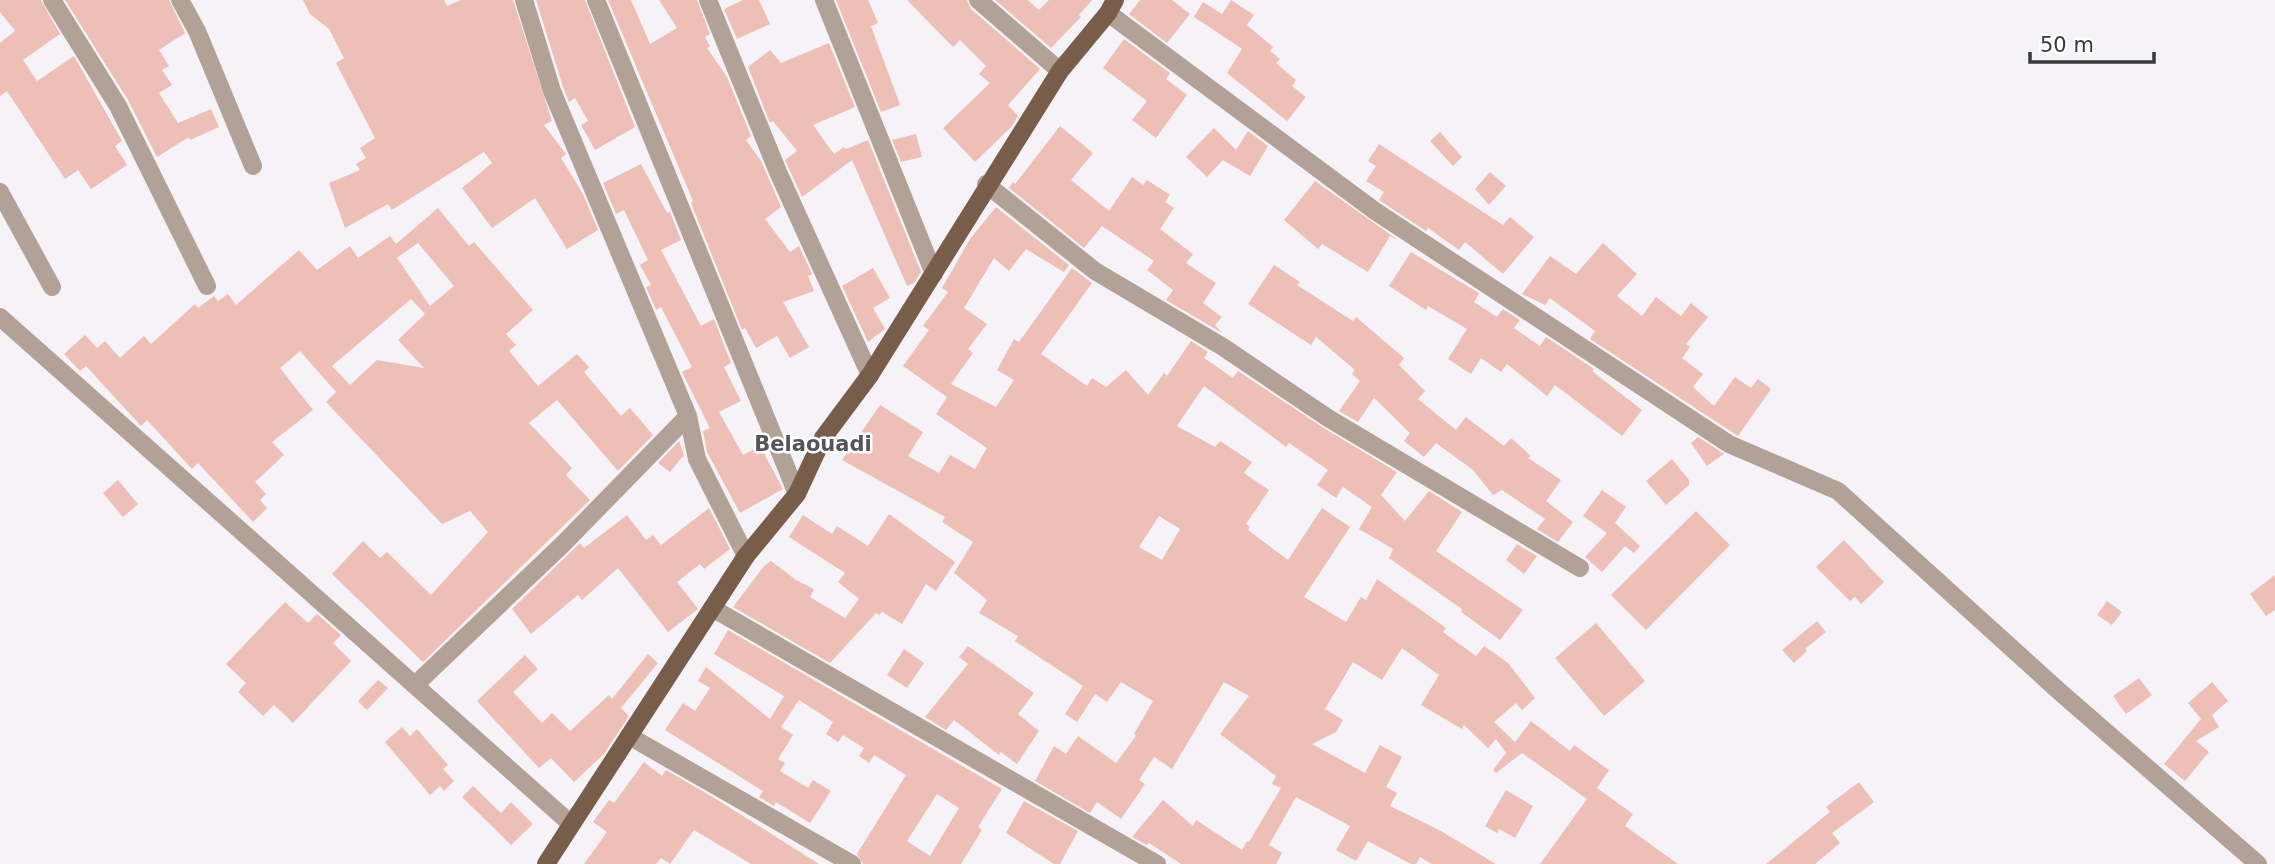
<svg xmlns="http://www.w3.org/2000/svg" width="2275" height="864" font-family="'DejaVu Sans',sans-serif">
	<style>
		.building { fill: #edbfb7; fill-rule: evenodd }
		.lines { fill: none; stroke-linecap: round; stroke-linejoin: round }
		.minor { stroke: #b2a197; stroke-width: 18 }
		.major { stroke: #795d4b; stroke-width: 18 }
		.labels { text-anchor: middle; stroke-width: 5; stroke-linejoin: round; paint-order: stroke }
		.quarter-label { font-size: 21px; font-weight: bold; fill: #565458; stroke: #fff }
	</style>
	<rect width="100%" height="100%" fill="#f5f3f7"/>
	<path class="building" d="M0,0h41l19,34 -37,26 14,21 37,-25 48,85 -7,5 12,19 -36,24 -13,-19 -13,9 -58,-88 -7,5v-53l15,-12 -15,-19z
		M65,0h104l16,33 -26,17 10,16 -7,4 10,15 -13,8 19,30 33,-14 8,18 -29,13 -1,-3 -32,20 -29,-57z
		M303,0h141l3,6 14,-6h52l39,121 -8,4 22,29 -5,4 22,36 15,36 -31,19 -32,-51 -43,30 -30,-40 30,-25 -8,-11 -92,58 -4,-6 -43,24 -16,-45 31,-13 -4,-6 10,-6 -6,-10 15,-10 -39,-75 8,-5 -15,-29 -19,-15z
		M536,0h49l50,127 -40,23 -14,-25 7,-4 -13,-23 -6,4 -6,-15z
		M608,0h23l19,44 27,-16 -18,-28h38l13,34 -5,3 5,9 -3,2 20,29 24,59 -5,4 15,21 20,46 -16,12 25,33 9,-6 13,28 -4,2 6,15 -31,11 26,45 -19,11 -13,-22 -21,12 -11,-20 -3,2 -51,-127 2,-2z
		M743,0h16l11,24 -33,15 -13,-30z
		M836,0h32l10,23 -7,3 29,79 -19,7z
		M907,0h60l4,9 69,60 -32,36 10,11 -6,10 -37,36 -32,-34 47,-45 -11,-9 7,-8 -26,-26 -7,7z
		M995,0h33l11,10 10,-10h43l-13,15 2,2 -30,31z
		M1140,0h32l18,14 -23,29 -38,-29z
		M1231,0l23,15 -7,10 26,22 -3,4 10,8 -4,4 20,17 -4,6 14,11 -19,24 -60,-48 15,-24 -48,-32 9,-15 19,12z
		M1124,39l46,34 -4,6 21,16 -31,43 -24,-18 15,-19 -44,-33z
		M829,43l26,64 -42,18 21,29 10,-7 2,2 22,-9 53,132 -7,11 -7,3 -55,-126 -50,37 -17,-37 12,-9 -24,-30 -3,2 -22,-56 22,-17 11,13z
		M1060,126l33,27 -22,27 38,31 23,-34 11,8 4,-5 23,15 -5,7 9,6 -14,21 33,25 -7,9 30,20 -13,20 19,14 -7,8 7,8 -56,-33 7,-10 -26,-20 7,-9 -52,-35 -18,22 -75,-60 4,-6 2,2z
		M1214,128l22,22 12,-19 20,15 -18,30 -27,-16 -16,17 -21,-20z
		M1440,132l22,25 -9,9 -23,-25z
		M916,134l6,23 -21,5 -9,-22z
		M1379,144l124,81 7,-8 24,20 -31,37 -38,-32 -6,8 -31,-22 -2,3 -47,-31 5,-8 -18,-11 10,-15 -8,-5z
		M641,164l26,49 3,-1 11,28 -20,10 40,76 13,-7 17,44 -7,4 17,34 -22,11 24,43 17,-9 23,43 -43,24 -33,-61 -4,-21 7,-3 -28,-56 10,-5 -31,-60 -5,3 -10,-23 5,-2 -11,-20 8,-5 -24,-50 -8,4 -13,-31z
		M1490,172l16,14 -17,19 -14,-16z
		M1315,181l83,59 -8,-4 -22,36 -46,-28 -4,5 -34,-29z
		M996,207l73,58 -5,7 -38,-23 -17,22 -15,-13 -30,50 23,16 -19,25 5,4 -22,31 45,23 18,-27 -17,-10 17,-31 5,3 53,-74 20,15 -51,71 46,32 5,-8 14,9 20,-17 22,25 16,-22 3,3 24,-35 17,11 -4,6 29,20 5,-7 84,56 75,45 -16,23 24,26 24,-30 33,21 -26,39 87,59 -23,30 -39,-28 1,-3 -73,-51 4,-9 -34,-20 13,-22 -29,-20 -7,11 -19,-13 11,-15 -39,-27 -3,4 -82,-61 -27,40 38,21 5,-6 32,21 -8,11 25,17 -23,34 4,3 -2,3 40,30 34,-52 28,19 -46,70 42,25 15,-25 5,3 11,-21 69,49 -3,4 33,24 8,-10 24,17 27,35 -13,12 -6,-7 -22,19 21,20 16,-21 39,30 4,-6 35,25 -12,18 36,26 -8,12 53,38h-138l47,-65 -65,-46 -26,20 -3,-3 13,-17 -10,-14 -8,9 -24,-23 -2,4 -41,-24 18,-30 -37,-27 -20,32 -29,-18 -28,47 18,11 -7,12 -24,12 53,29 15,-28 22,12 -16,30 11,6 -7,13 51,25 55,33h-64l-12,-7 -4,7h-5l-43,-23 -12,20 -20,-11 14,-24 -54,-29 -27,48 13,8 -6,11h-95l-32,-21 -2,2 -15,-8 31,-37 30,26 3,-6 46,30 5,-9 2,1 32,-54 -9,-4 4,-8 -56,-42 29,-38 -25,-14 -52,87 -18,-12 -15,23 6,4 -24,35 -24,-17 -7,11 -55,-32 19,-35 12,8 12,-18 38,27 20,-27 -2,-2 19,-33 -32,-19 -14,20 -12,-8 -18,28 -12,-8 18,-28 -68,-45 3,-5 -39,-23 8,-13 -33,-27 19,-31 -31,-20 3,-5 -103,-57 38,-55 43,27 -15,24 31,17 11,-18 25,14 12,-21 -51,-34 11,-17 -44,-31 26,-36 -6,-4 25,-34 -6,-4 28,-49zM1159,516l21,13 -18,31 -23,-13z
		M438,208l31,38 5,-4 59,68 -27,24 10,11 -7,6 29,35 39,-32 12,13 -5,5 37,44 9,-8 23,27 -35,36 -61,-71 -28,23 43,45 -6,7 24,25 -167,162 -91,-88 31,-33 17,17 7,-6 44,43 57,-63 -18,-21 -28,13 -116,-122 10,-10 -36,-41 -20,17 33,42 -41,32 12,13 -29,27 11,12 -6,6 7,8 -14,14 -55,-59 -6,6 -45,-49 -6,6 -55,-60 -6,5 -16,-17 21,-19 12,13 8,-7 15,17 24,-22 7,8 44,-40 3,4 16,-12 4,5 10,-7 8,11 63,-55 18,20 33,-24 8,12 32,-22 6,8zM418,243l36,43 -24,20 -33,-48zM411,299l14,15 -27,26 26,28 -47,-8 -27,25 -18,-19z
		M1603,243l34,31 -20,22 25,20 14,-19 25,19 10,-13 17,14 -22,27 4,3 -8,11 21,16 -10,13 21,19 21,-29 16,11 7,-9 13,10 -33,47 -148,-97 5,-8 -45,-33 -5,7 -23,-11 28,-38 26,18z
		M1411,252l68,41 -5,9 23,15 6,-8 17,11 -6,8 26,18 6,-9 48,32 -2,2 50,39 -20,26 -67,-51 -8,11 -40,-32 -6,8 -20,-14 -10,16 -23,-15 19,-30 -39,-23 -2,4 -37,-24z
		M1274,265l26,17 -3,3 56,36 3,-4 48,41 -5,7 26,26 -7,8 38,31 10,-13 38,29 7,-8 20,18 -3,2 33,22 -15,21 27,21 -15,20 -21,-13 8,-10 -43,-29 -9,5 -20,-25 -37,-27 -12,14 -20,-16 6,-8 -36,-35 -16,24 -19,-11 21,-30 -8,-7 3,-4 -39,-33 -5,8 -63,-41z
		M873,268l17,30 -17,10 12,21 -17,13 -26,-56z
		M1698,437l25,16 1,1 -17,12 -16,-23z
		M679,441l5,14 -14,17 -12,-9z
		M1672,459l17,21v5l-23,20 -20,-24z
		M118,480l20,24 -15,13 -20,-24z
		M1602,490l24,17 -11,16 25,23 -6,7 -9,-7 -23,26 -17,-15 22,-24 -24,-17z
		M709,508l21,41 -26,20 -4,-5 -23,18 21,27 -30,23 -50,-64 -36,32 -4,-5 -47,39 -19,-25 68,-66 4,5 43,-33 19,25 7,-5 8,10z
		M1696,511l34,34 -84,85 -35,-35z
		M889,514l66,48 -19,29 -10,-7 -24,40 -20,-12 -3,3 -3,-2 -46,50 -97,-56 31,-41 7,-5 25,19 18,9 -4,8 35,21 14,-19 -21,-17 7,-9 -56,-36 14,-22 29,19 5,-8 31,20z
		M1844,540l40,42 -23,22 -6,-7 -5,4 -34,-34z
		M1517,544l20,12 -13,18 -18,-14z
		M2275,575v35l-9,6 -16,-22z
		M2107,601l15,11 -10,13 -15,-10z
		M285,602l23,21 9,-9 24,21 -8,8 18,18 -58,62 -19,-18 -11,11 -25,-24 8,-9 -20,-19z
		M1817,621l9,11 -21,17 2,2 -13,12 -12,-13z
		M1596,623l49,58 -41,35 -49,-58z
		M728,630l274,159 -24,38 4,3 -21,34h-98l-6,-10 49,-79 -32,-20 -5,8 -10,-7 5,-8 -21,-13 -5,7 -12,-8 7,-12 -34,-22 -18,27 12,8 -15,24 7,4 -5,8 28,17 5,-8 18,11 -21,32 -34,-21 -2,4 -15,-9 4,-6 -98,-61 18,-27 12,8 15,-23 -12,-7 8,-14 64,52 14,-23 -70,-42zM937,794l22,14 -29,48 -23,-15z
		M968,646l66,47 -16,21 21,17 -22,33 -16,-12 -2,3 -45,-35 -8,10 -21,-13 43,-53 -9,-7z
		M904,649l20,14 -17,25 -20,-13z
		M648,654l10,9 -37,45 8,8 -25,38 -30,28 -23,-24 -12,10 -62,-67 48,-46 13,14 -25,23 29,31 10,-10 18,18 39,-36 3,4z
		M2139,678l13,17 -26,19 -13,-18z
		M378,680l10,8 -21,22 -9,-9z
		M2212,682l16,19 -16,14 7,12 -23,14 13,11 -24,29 -21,-17 37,-45 -13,-16z
		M402,727l8,9 7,-7 31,36 -5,4 11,12 -10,10 -4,-5 -10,9 -45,-53z
		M644,762l18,14 4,-6 50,29 103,65h-68l-57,-34 -24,34 -9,-6 -5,6h-72l23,-32 -14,-10 16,-22 5,3z
		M1859,782l15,20 -42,31 8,10 -25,21h-49l64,-52 -4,-5z
		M473,786l28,27 10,-11 22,22 -22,21 -49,-48z
		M1506,790l27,16 -18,32 -16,-9 -2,4 -12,-7z
		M1024,801l54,30 -18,33h-6l-48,-31z"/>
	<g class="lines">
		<path class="minor" d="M52,0l66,106 89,180
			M180,0l17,31 56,135
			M524,0l28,91 136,325 9,43 49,97
			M596,0l201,494
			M708,0l70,172 92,203
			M824,0l110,274
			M978,0l82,71
			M1108,13l267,198 354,233 109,47 222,201 198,172
			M986,184l109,87 128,76 105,71 252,150
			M0,192l52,95
			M0,317l571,507
			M712,608l445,256
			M415,685l148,-141 125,-128
			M629,736l223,128"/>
		<path class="major" d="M546,864l200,-308 51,-62 26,-56 47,-63 190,-304 48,-58 7,-13"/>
	</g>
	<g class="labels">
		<g class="quarter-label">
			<text x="813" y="451">Belaouadi</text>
		</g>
	</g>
	<path d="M2030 52v10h124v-10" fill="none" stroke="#39383a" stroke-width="3.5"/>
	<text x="2040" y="52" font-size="21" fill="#39383a" stroke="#ffffff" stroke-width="5" paint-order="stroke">50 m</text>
</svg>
